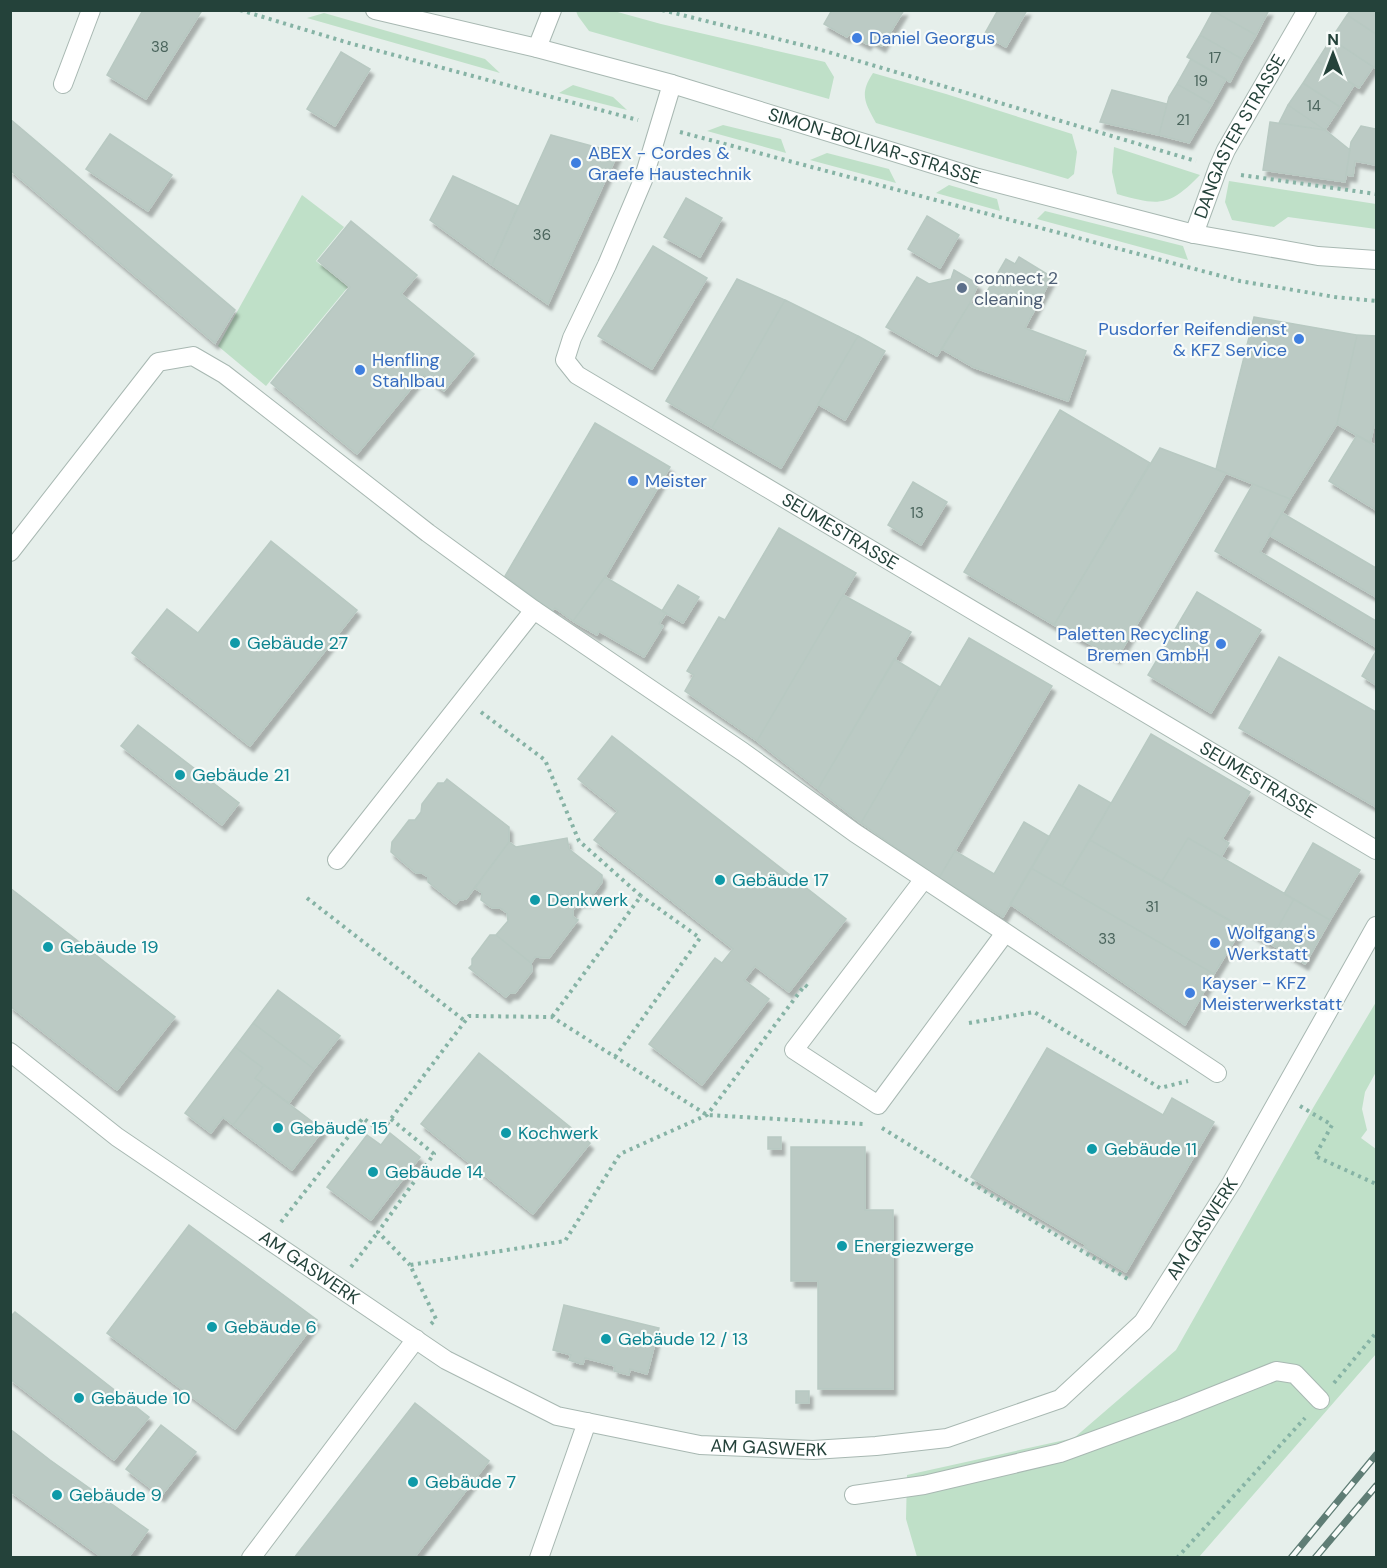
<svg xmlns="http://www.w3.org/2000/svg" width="1387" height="1568" font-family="'DM Sans',sans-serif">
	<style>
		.green { fill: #bfe0c8 }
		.building { fill: #bbcac4; stroke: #b8c9c2; stroke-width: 1.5; filter: url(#shadow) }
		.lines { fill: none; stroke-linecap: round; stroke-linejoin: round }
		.minor-casing { stroke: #a8b8b2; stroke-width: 20 }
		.path { stroke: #86b3a5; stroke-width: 4; stroke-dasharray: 3 4.5; stroke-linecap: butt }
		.minor { stroke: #fff; stroke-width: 18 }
		.rail-casing { stroke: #5f7d75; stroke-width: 7 }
		.rail { stroke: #f7fbf9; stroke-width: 4.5; stroke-dasharray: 14; stroke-linecap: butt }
		.shop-dot { fill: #3f7fe0; stroke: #f7fbf9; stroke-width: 2 }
		.service-dot { fill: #5c6f8a; stroke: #f7fbf9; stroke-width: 2 }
		.culture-dot { fill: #0f9aa8; stroke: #f7fbf9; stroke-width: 2 }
		.labels { text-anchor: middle; stroke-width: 4.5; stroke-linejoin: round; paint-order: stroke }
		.number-label { font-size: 15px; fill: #4a645c }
		.shop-label { font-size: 18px; fill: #366cbe; stroke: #f7fbf9; text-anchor: start }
		.street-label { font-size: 18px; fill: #24423a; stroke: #f7fbf9 }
		.service-label { font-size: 18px; fill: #4e5e75; stroke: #f7fbf9; text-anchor: start }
		.culture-label { font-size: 18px; fill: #0d838f; stroke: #f7fbf9; text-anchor: start }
	</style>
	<defs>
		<filter id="shadow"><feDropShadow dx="3.5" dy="6" stdDeviation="1.5" flood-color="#0004"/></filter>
	</defs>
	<rect width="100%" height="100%" fill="#e6efeb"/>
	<path class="green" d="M576,11h38l47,13 164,38 9,15 -5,22 -240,-68 -11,-15z
		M324,13l161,46 15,14 -193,-55z
		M873,73l73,21 126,40 5,18 -3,22 -6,5 -192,-56c-11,-20 -17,-29 -3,-50z
		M573,85l40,12 14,13 -68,-17z
		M723,125l58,14 5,14 -79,-22z
		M1114,147l86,28c-31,32 -41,31 -83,19l-5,-22z
		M827,153l62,16 7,14 -86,-23z
		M1229,181l147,23v25l-88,-12 -14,10 -42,-7 -7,-18z
		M949,185l48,14 3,12 -64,-18z
		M302,195l42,32 -28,34 32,26 -82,99 -48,-40z
		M1045,211l138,35 5,14 -151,-41z
		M1376,1002v70l-11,20 -3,17 5,21 -6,8 15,11v205l-177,203h-282l-11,-38 1,-44 167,-37 102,-88 137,-242z"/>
	<path class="building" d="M143,10l58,2 -55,87 -39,-24z
		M832,10h72l-22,36 -12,-7 -3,5 -18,-10 -2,3 -23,-13z
		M998,10h29l-21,37 -22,-12z
		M1269,10l-13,25 -43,-24 1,-1z
		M1351,10h25v24l-29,-19z
		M1213,11l43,24 -14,24 -42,-24z
		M1347,15l29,19 -1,34 -44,-29z
		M1200,35l42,24 -12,23 -43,-25z
		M1331,39l42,28 -14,21 -42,-27z
		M341,52l29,17 -35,57 -28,-17z
		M1191,59l35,20 -14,25 -35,-20z
		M1317,61l37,24 -14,22 -37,-24z
		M1303,83l37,24 -15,23 -37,-25z
		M1177,84l35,20 -23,39 -30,-8 10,-38z
		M1112,90l55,14 -8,31 -59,-13z
		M1288,105l37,25 -46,-7z
		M10,119l225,191 -20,33 -205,-173z
		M1270,122l55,8 25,20 -5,32 -82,-12z
		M1361,126l15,3v36l-21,-4 -2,15 -7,-1 5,-33z
		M110,134l62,41 -24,36 -62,-42z
		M551,135l67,18 -70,151 -56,-39z
		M453,176l65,30 -26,59 -62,-45z
		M686,198l36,20 -22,39 -36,-20z
		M927,216l32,19 -19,33 -32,-19z
		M351,221l66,54 -16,19 73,60 -30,37 -21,-17 -66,80 -86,-71 79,-96 -32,-26z
		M653,246l54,32 -55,91 -54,-33z
		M1019,257l33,20 -27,51 61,23 -18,50 -95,-34 -31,-18 28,-46 8,4 28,-48 9,5z
		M954,270l24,14 -8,19 -33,53 -51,-29 31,-50 12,7 22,-5z
		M737,279l48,21 -73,128 -46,-27z
		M785,300l73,36 -77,132 -69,-40z
		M1254,317l103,18 -20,89 -47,75 -74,-30z
		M1357,335l19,1v81l-6,26 -33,-19z
		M858,336l27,15 -40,69 -27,-16z
		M1060,410l90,53 -96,162 -90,-53z
		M595,423l75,44 -65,110 -32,44 -18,-13 -3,3 -47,-35z
		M1357,435l19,11v64l-47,-29z
		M1160,448l66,25 -109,185 -63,-33z
		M913,482l34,20 -26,43 -33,-20z
		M1253,484l37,15 -30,53 116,69v26l-161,-96z
		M1282,513l94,55v29l-107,-62z
		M779,528l77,45 -99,168 -72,-50 9,-16 -7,-4 32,-54 6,3z
		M271,541l86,69 -107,136 -118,-93 35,-44 31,24z
		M605,577l61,36 -7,11 4,2 -19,31 -45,-26 -2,4 -24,-14z
		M678,585l21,12 -16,26 -21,-12z
		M1197,592l64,38 -50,83 -63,-38z
		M843,595l68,37 -93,157 -61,-48z
		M969,638l83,48 -113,192 -78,-55z
		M1376,651v34l-14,-9z
		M1279,657l97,55v95l-137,-79z
		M894,659l46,28 -79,136 -43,-34z
		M138,725l101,78 -17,22 -101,-79z
		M1151,734l99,58 -28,47 7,4 -8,14 -33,-19 -26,43 -72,-41z
		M612,736l234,183 -57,73 -34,-26 -11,14 25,19 -67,86 -53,-41 66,-86 7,5 11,-14 -139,-109 24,-29 -40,-32z
		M447,779l62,48v15l-43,57 -7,1 -3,4 -28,-22v-5l-6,-4h-6l-25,-21 1,-10 17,-22h6l6,-8 1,-8 16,-21h6z
		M1079,785l32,18 -49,83 -31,-18z
		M1024,822l26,15 -47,80 -64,-39 16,-27 39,23z
		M567,838l2,11 33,26v7l-14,19h-9l-6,9v7l5,3 -29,38 -14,-1 -4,6 -35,-28 12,-14 -1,-8 -7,-5h-8l-11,-8 1,-7 -7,-5 34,-46 7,5z
		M1188,838l106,61 -25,44 -107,-62z
		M1090,840l152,88 -28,46 -152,-88z
		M1313,843l47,27 -30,50 -46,-26z
		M1031,868l183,106 -29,51 -175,-121z
		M10,888l165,129 -58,73 -107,-84z
		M1294,899l36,21 -25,44 -36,-21z
		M490,935h6l35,28 1,8 -17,22h-5l-4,4 -37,-29 3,-3v-6z
		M278,990l62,46 -26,33 -61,-46z
		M253,1023l61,46 -25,34 -34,-25 8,-10 -28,-21z
		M235,1047l28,21 -8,10 9,7 -31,40 -10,-8 -12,16 -26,-20z
		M1047,1048l116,67 9,-17 42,24 -88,150 -42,-25 2,-2 -115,-68z
		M479,1053l111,90 -57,71 -112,-90z
		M264,1085l59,45 -31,40 -59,-45z
		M390,1133l30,24 -49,63 -44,-33 40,-52 14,10z
		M768,1137h13v12h-13z
		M791,1147h74v63h28v179h-75v-108h-27z
		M189,1225l128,95 -82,109 -128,-96z
		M564,1305l95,23 -12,46 -17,-5 -1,6 -15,-4 1,-5 -30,-8 -2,6h-2l-12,-4 2,-5 -18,-5z
		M15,1312l134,105 -35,43 -104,-81v-62z
		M796,1391h13v12h-13z
		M415,1403l74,58 -69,89 -6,8h-120z
		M161,1425l35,27 -35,44 -35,-27z
		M10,1429l40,31 98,70 -20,28h-25l-93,-67z"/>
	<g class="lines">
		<g class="minor-casing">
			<g id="minor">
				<path id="s1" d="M375,10l162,38 135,36 306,94 216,56 124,22 58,4"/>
				<path d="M537,48l15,-38"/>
				<path d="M63,84l28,-74"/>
				<path id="s2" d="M672,84l-29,96 -36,85 -35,73 -7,22 12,15 799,475"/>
				<path id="s3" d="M1194,234l24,-66 8,-18 81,-140"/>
				<path d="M10,552l148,-190 35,-6 31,18 204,159 106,77 209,142 112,81 362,240"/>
				<path d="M337,860l197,-250"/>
				<path d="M924,879l-130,171 84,55 127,-172"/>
				<path id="s4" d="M10,1052l107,85 329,223 111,56 143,29 113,5 63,-4 71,-8 113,-39 83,-77 89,-140 144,-256"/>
				<path d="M854,1495l70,-10 136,-32 118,-43 98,-39 19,3 25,26"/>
				<path d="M251,1558l165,-219"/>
				<path d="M539,1558l48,-136"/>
			</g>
		</g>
		<path class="path" d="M240,10l109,33 289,77
			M662,10l156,39 378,112
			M680,132l560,149 95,16 41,4
			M1241,175l135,19
			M481,712l64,48 34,81 62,55 -89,121
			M307,898l158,123
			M969,1023l65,-11 126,76 28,-7
			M615,1057l85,-119 -59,-42
			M1300,1106l32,19 -17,31 61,28
			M391,1119l43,35 -56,78 32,33
			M882,1128l249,153
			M281,1222l82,-104 18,14 88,-116 83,1 155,98 157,9
			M351,1267l27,-35
			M431,1324l5,-5 -26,-54 155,-24 55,-87 87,-39 98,-130 5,4
			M1334,1383l42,-50
			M1177,1558l128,-140"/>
		<use href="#minor" class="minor"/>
		<g class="rail-casing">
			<path id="rail" d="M1291,1558l85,-103
				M1315,1558l61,-72"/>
		</g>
		<use href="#rail" class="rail"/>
	</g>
	<g class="shop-dot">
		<circle cx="857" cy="38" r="6"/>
		<circle cx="576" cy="163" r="6"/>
		<circle cx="1299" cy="339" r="6"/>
		<circle cx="360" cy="370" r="6"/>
		<circle cx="633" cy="481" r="6"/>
		<circle cx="1221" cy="644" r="6"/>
		<circle cx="1215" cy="943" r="6"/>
		<circle cx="1190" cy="993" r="6"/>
	</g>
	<circle class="service-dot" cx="962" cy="288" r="6"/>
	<g class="culture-dot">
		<circle cx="235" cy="643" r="6"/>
		<circle cx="180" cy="775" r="6"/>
		<circle cx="720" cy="880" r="6"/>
		<circle cx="535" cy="900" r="6"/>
		<circle cx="48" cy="947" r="6"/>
		<circle cx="278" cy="1128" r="6"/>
		<circle cx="506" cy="1133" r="6"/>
		<circle cx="1092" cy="1149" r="6"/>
		<circle cx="373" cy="1172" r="6"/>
		<circle cx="842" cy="1246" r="6"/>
		<circle cx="212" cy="1327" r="6"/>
		<circle cx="606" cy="1339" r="6"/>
		<circle cx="79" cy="1398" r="6"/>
		<circle cx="413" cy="1482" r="6"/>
		<circle cx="57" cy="1495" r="6"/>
	</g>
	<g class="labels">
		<g class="number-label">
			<text x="160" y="52">38</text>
			<text x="1215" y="63">17</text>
			<text x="1201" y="86">19</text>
			<text x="1314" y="111">14</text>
			<text x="1183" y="125">21</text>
			<text x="542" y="240">36</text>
			<text x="917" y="518">13</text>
			<text x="1152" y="912">31</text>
			<text x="1107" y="944">33</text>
		</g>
		<g class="shop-label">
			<text x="869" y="44">Daniel Georgus</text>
			<text x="588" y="159">ABEX - Cordes &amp;<tspan x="588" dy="21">Graefe Haustechnik</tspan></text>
			<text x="1287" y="335" text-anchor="end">Pusdorfer Reifendienst<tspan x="1287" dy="21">&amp; KFZ Service</tspan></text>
			<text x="372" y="366">Henfling<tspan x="372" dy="21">Stahlbau</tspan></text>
			<text x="645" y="487">Meister</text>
			<text x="1209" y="640" text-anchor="end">Paletten Recycling<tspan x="1209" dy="21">Bremen GmbH</tspan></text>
			<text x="1227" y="939">Wolfgang's<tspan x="1227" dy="21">Werkstatt</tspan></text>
			<text x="1202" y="989">Kayser - KFZ<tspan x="1202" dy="21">Meisterwerkstatt</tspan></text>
		</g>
		<g class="street-label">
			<text dy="6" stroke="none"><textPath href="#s3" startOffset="108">DANGASTER STRASSE</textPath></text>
			<text dy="6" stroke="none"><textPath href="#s1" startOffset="518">SIMON-BOLIVAR-STRASSE</textPath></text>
			<text dy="6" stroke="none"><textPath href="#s2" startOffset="622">SEUMESTRASSE</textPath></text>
			<text dy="6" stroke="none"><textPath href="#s2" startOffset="1108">SEUMESTRASSE</textPath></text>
			<text dy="6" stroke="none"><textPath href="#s4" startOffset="1395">AM GASWERK</textPath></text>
			<text dy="6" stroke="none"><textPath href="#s4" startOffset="369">AM GASWERK</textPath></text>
			<text dy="6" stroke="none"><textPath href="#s4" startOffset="873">AM GASWERK</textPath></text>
		</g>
		<g class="service-label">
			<text x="974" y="284">connect 2<tspan x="974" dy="21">cleaning</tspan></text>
		</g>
		<g class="culture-label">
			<text x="247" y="649">Gebäude 27</text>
			<text x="192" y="781">Gebäude 21</text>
			<text x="732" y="886">Gebäude 17</text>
			<text x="547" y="906">Denkwerk</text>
			<text x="60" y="953">Gebäude 19</text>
			<text x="290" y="1134">Gebäude 15</text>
			<text x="518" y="1139">Kochwerk</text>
			<text x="1104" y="1155">Gebäude 11</text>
			<text x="385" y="1178">Gebäude 14</text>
			<text x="854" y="1252">Energiezwerge</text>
			<text x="224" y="1333">Gebäude 6</text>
			<text x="618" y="1345">Gebäude 12 / 13</text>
			<text x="91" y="1404">Gebäude 10</text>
			<text x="425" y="1488">Gebäude 7</text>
			<text x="69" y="1501">Gebäude 9</text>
		</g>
	</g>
	<rect width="1387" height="1568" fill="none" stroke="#24423a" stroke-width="24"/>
	<g transform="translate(1333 54)" stroke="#f7fbf9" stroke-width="4.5" paint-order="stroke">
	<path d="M0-4.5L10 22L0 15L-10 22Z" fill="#24423a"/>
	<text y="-9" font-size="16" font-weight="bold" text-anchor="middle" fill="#24423a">N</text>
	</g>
</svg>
